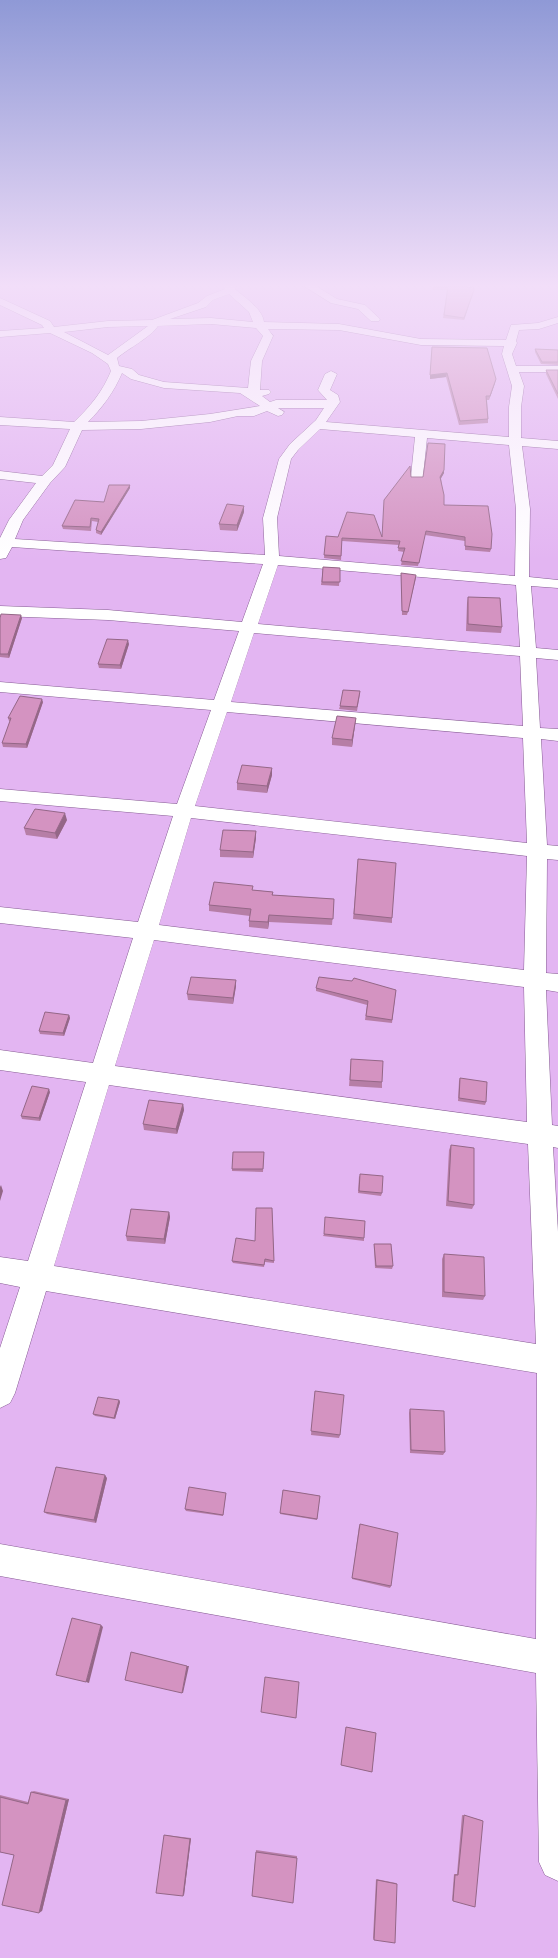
<svg xmlns="http://www.w3.org/2000/svg" width="558" height="1958" font-family="'Sofia Sans Condensed',sans-serif">
	<style>
		.lines { fill: none; stroke-linecap: round; stroke-linejoin: round }
		.minor-casing { stroke: #865c93; stroke-width: 1 }
		.minor { fill: #fff; fill-rule: evenodd }
		.wall { fill: #b67ea6 }
		.shaded-wall { fill: #946787 }
		.building { fill: #d493c1; stroke: #946787 }
	</style>
	<rect width="100%" height="100%" fill="#e3b5f2"/>
	<g class="lines">
		<g class="minor-casing">
			<path id="minor" d="M223,286h13l-1,3c10,9 27,19 29,33l75,2 82,15 85,1 5,-15 27,-2 20,-6v6l-19,6 -20,1 -3,11 1,2 -5,11 4,12h42v6h-39l5,14 -3,21v31l37,3v8l-36,-3 8,63 -1,68 29,3v8l-27,-2 5,62 22,2v10l-22,-2 4,70 18,1v12l-17,-2 6,106 11,1v14l-11,-1 -1,114 12,1v18l-12,-2 6,135 6,1v22l-5,-1 5,85v649l-13,-6 -6,-13 -3,-189 -536,-97v-32l536,95 1,-266 -491,-82 -31,102 -5,10 -10,5v-60l20,-61 -20,-4v-26l28,4 58,-179 -86,-12v-20l93,13 40,-125 -133,-15v-16l138,15 35,-106 -173,-15v-12l177,15 34,-94 -211,-18v-10l214,18 25,-69 -131,-11 -108,-4v-10l108,4 134,12 21,-58 -251,-17 -6,11 -6,1v-21l9,-18 27,-37 -36,-4v-8l42,5 11,-11 17,-36 -70,-4v-8l74,5c16,-15 29,-31 37,-51l-3,-7 -16,-11 -42,-20 -50,4v-6l44,-3 -2,-3 -42,-20v-7l50,23 4,6 54,-6 44,-1 46,-17 9,-7 18,-7zM229,294l20,18 4,10 -42,-4 -41,1 36,-12 7,-7zM211,324l45,4 7,8 -12,25 -3,27 -84,-6 -25,-7 -7,-6 -13,-3 -2,-8c12,-10 34,-21 41,-32zM148,326l-40,29 -44,-23 44,-5zM268,329l71,1 82,15 83,1 -2,8 10,32 -3,21v30l-183,-15 14,-20 -2,-7 -8,-5 7,-16 -6,-3 -6,3 -7,16 9,10h-51l-6,2 -8,-6 7,-2 2,-2 -2,-2h-9l2,-29 11,-25zM122,373l9,6 33,9 76,5 20,13 -50,8 -69,7 -53,1c14,-14 26,-30 34,-49zM278,408h46l-8,12 -26,24 -11,15 -16,59 2,37 -250,-16 8,-19 27,-37 15,-16 17,-37 59,-1 69,-7 28,-6h16l13,-5 11,5 4,-1 2,-3zM320,429l95,8 -4,39 1,3h10l1,-3 4,-38 82,7 7,64 -1,67 -236,-20 -2,-38 14,-59 7,-9zM278,565l238,20 4,62 -262,-23zM254,633l266,23 3,70 -292,-24zM227,712l296,26 4,105 -332,-37zM191,818l336,38 -3,114 -365,-45zM154,940l370,47 3,135 -412,-56zM109,1085l419,59 8,200 -482,-78z
				M304,286h12l21,13 28,6 15,14 -1,2h-8l-13,-12 -27,-6z
				M463,286h11l-5,3z"/>
		</g>
		<use href="#minor" class="minor"/>
	</g>
	<path class="wall" d="M433,286h33l8,4 -10,30 -21,-2 4,-28h-14z
		M558,345v20l-17,-1 -6,-12v-3l23,1z
		M432,347l63,36 -6,17h-2l1,19v4l-29,2 -13,-48 -16,2z
		M546,370h12v29l-12,-25z
		M444,473l-3,5 3,27 47,44 -1,3 -25,-2v-9l-40,-6 -7,31 -17,-1 3,-13 -6,-1 1,-6 -57,-4 -1,19 -17,-2 2,-22 12,1h43l30,-60h12z
		M130,488l-29,47 -5,-2v-3l2,-8 -6,-1 -1,10 -28,-2 -1,-3 42,-24z
		M244,512l-7,19 -17,-1 -1,-6z
		M323,567l17,1 -1,18 -18,-1z
		M401,573l15,5 -9,37h-5z
		M468,597l34,30 -1,6 -35,-2 1,-28z
		M0,618h22l-13,40 -9,-1z
		M129,644l-8,25 -22,-1 -1,-4z
		M360,694l-3,17 -18,-2 1,-3z
		M43,702l-16,46 -24,-1 -1,-4 8,-22h-1l-1,-3z
		M356,718l-4,29 -20,-2v-7z
		M272,768v7l-5,18 -30,-3v-7z
		M67,820l-10,19 -31,-4 -2,-7z
		M256,831v7l-3,20 -33,-1v-7z
		M358,859l34,59v5l-39,-4z
		M253,890l20,2v3l61,4 -2,26 -63,-3 -1,7 -19,-2v-6l1,-5 -41,-5v-6z
		M236,980v6l-3,18 -45,-4 -1,-6z
		M316,988l80,2 -4,33 -27,-3 2,-15 -51,-14z
		M69,1015l1,3 -6,18 -24,-2 -1,-3z
		M351,1059l31,23v6l-33,-2z
		M460,1078l26,24 -1,3 -27,-4 1,-20z
		M50,1092l-10,29 -18,-2 -1,-3z
		M183,1104l1,6 -7,24 -33,-4 -1,-6z
		M451,1145l23,60 -2,4 -26,-3 3,-56z
		M264,1152l-1,20 -31,-1v-2z
		M359,1176l23,17 -1,3 -23,-3z
		M272,1208l2,55 -9,-1 -1,5 -31,-4 -1,-2 23,-20z
		M169,1212l1,5 -5,27 -38,-3 -1,-5z
		M324,1234l40,4v3l-41,-5z
		M374,1244l19,22 -1,3 -17,-1 -1,-22z
		M444,1254l41,42 -2,4 -41,-3v-38z
		M315,1391l25,44 -1,3 -28,-3z
		M119,1400l1,2 -5,17 -20,-3 -2,-2z
		M410,1409l35,43 -2,3 -33,-2 -1,-40z
		M107,1478l-11,45 -49,-9 -3,-2z
		M283,1490l37,6 -3,24 -37,-6z
		M226,1493v1l-3,22 -37,-5 -1,-2z
		M360,1524l31,62 -1,2 -38,-9 7,-53z
		M346,1727l30,6 -4,39 -31,-7z
		M34,1791l35,8 -27,112 -28,-56 -14,-3v-57l28,7 3,-10z
		M462,1815l19,5 -28,81 -1,-1 2,-26h3z
		M164,1835h1l26,3 -7,57z
		M256,1850l41,6v2l-45,38z
		M376,1879l20,4 1,1 -23,56 -1,-2z"/>
	<path class="shaded-wall" d="M474,290l-10,30v-2z
		M447,373l-1,4 -16,2v-4z
		M496,379l-1,4 -6,17 1,-4z
		M444,470v3l-4,7v-3z
		M130,485v3l-29,47v-3z
		M244,506v6l-7,19v-6z
		M21,615l1,3 -13,40 -1,-4z
		M128,640l1,4 -8,25 -1,-4z
		M42,699l1,3 -16,46 -1,-4z
		M356,718l-1,7 -3,22v-7z
		M272,768v7l-5,18v-7z
		M65,813l2,7 -10,19 -2,-6z
		M256,831v7l-3,20v-6z
		M269,915v7l-1,7v-7z
		M236,980v6l-3,18v-6z
		M69,1015l1,3 -6,18 -1,-3z
		M49,1089l1,3 -10,29 -1,-3z
		M183,1104l1,6 -7,24 -1,-5z
		M1,1185l2,6 -3,10v-14z
		M169,1212l1,5 -5,27 -1,-5z
		M119,1400l1,2 -5,17 -1,-1z
		M105,1475l2,3 -11,45 -2,-3z
		M101,1625l2,2 -14,56 -3,-1z
		M187,1666h2l-6,27h-1z
		M69,1799l-27,112 -3,2 27,-113z
		M191,1838l-7,57 -1,1 7,-57z"/>
	<path class="building" d="M434,286h32l3,2 4,-2 1,4 -10,28 -20,-3 4,-28h-14z
		M432,347l55,1 9,31 -6,17h-4l2,23 -28,2 -13,-48 -17,2z
		M535,349l23,1v12h-16z
		M546,370h12v24z
		M428,443l17,1 -1,26 -4,7 4,18v10l44,1 4,28 -1,15 -26,-3v-9l-39,-6 -7,32 -18,-2 4,-13h-7l2,-7 -58,-3 -1,18 -17,-1 2,-19 12,1 9,-25 27,3 8,22 2,-37 26,-34 1,11h12z
		M109,485h21l-29,47 -5,-2 3,-11 -8,-1 -1,9 -28,-1 13,-26 29,2z
		M227,504l17,2 -7,19 -18,-1z
		M323,567l17,1v14h-18z
		M401,573l15,2 -8,37 -6,-1z
		M468,597l32,1 2,29 -34,-3z
		M1,614l20,1 -13,39h-8v-36z
		M107,639l21,1 -8,25 -22,-1z
		M343,690l17,1 -3,16 -17,-1z
		M20,696l22,3 -16,45 -24,-1 9,-25h-3z
		M337,716l19,2 -4,22 -20,-2z
		M242,765l30,3 -5,18 -30,-3z
		M35,809l30,4 -10,20 -31,-5z
		M223,830l33,1 -3,21 -33,-2z
		M358,859l38,4 -4,55 -38,-4z
		M214,882l39,4 -1,4 21,2 -1,3 62,4 -1,20 -64,-4 -1,7 -19,-1 2,-12 -42,-4z
		M191,977l45,3 -3,18 -46,-4z
		M319,977l33,4 2,-3 42,12 -4,30 -26,-4 2,-15 -52,-13z
		M45,1012l24,3 -6,18 -24,-2z
		M351,1059l32,2 -1,21 -32,-2z
		M460,1078l27,4 -1,20 -27,-4z
		M32,1086l17,3 -10,29 -18,-2z
		M149,1100l34,4 -7,25 -33,-5z
		M451,1145l23,3v57l-26,-4z
		M233,1152h31l-1,17h-31z
		M360,1174l23,2 -1,17 -23,-2z
		M256,1208h16l2,53 -9,-2 -1,6 -32,-4 4,-23 19,3z
		M131,1209l38,3 -5,27 -38,-3z
		M325,1217l40,4 -1,17 -40,-4z
		M374,1244h17l2,22h-17z
		M444,1254l40,3 1,39 -41,-4z
		M315,1391l29,4 -4,40 -29,-4z
		M98,1397l21,3 -5,18 -21,-4z
		M410,1409l34,2 1,41 -34,-2z
		M56,1467l49,8 -11,45 -50,-8z
		M189,1487l37,6 -3,22 -38,-6z
		M283,1490l37,6 -3,23 -37,-6z
		M360,1524l38,9 -7,53 -39,-8z
		M72,1618l29,7 -15,57 -30,-7z
		M131,1652l56,14 -5,27 -57,-13z
		M265,1677l34,5 -3,36 -35,-6z
		M346,1727l30,6 -4,39 -31,-7z
		M31,1792l35,8 -27,113 -37,-8 12,-50 -14,-3v-55l28,7z
		M464,1815l19,6 -8,86 -22,-6 2,-26h3z
		M164,1835l26,4 -7,57 -27,-3z
		M256,1852l41,6 -4,45 -41,-7z
		M377,1880l20,4 -2,59 -21,-3z"/>
	<linearGradient id="sky" x2="0" y2="1"><stop stop-color="#8f99d6"/><stop offset="0.51" stop-color="#f2def9"/><stop offset="1" stop-color="#f2def9" stop-opacity="0"/></linearGradient>
	<rect width="558" height="560" fill="url(#sky)"/>
</svg>
